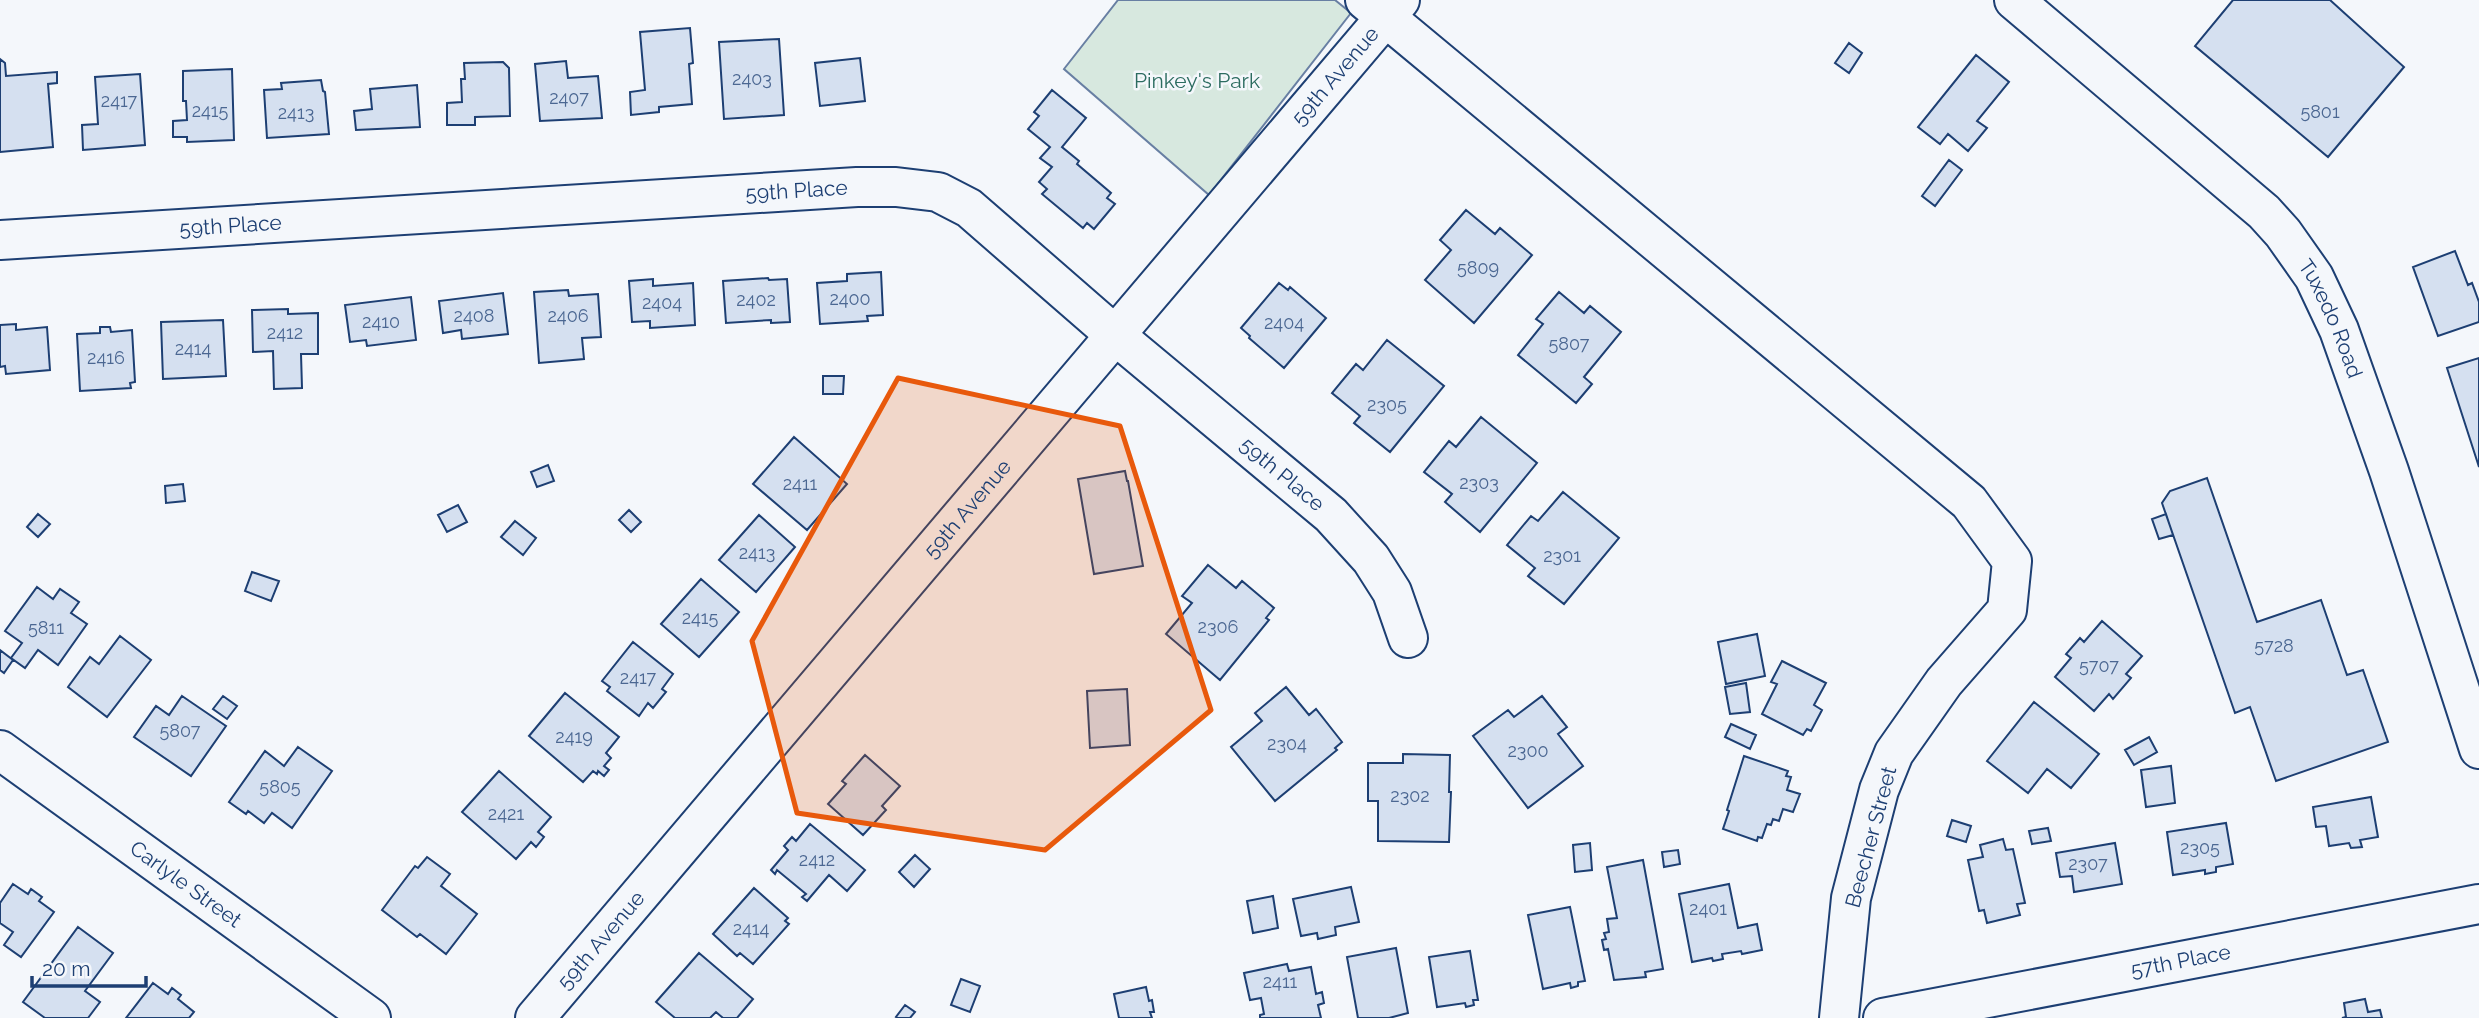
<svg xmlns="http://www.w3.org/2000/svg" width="2479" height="1018" font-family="Raleway,sans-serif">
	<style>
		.green { fill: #d7e8df; stroke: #687fa3; stroke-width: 2 }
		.building { fill: #d5e0f0; stroke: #1d3f73; stroke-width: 2 }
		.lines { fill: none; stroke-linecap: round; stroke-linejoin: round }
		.minor-casing { stroke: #1d3f73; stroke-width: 42 }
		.major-casing { stroke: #1d3f73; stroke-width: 42 }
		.minor { stroke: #f4f7fb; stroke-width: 38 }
		.major { stroke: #f4f7fb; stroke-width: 38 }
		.marked { fill: #e8590c; fill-opacity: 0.2; stroke: #e8590c; stroke-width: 5; stroke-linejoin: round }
		.labels { text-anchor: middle; stroke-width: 5; stroke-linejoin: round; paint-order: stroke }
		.number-label { font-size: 18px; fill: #4b6792 }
		.street-label { font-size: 21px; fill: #1d3f73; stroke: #f4f7fb }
		.park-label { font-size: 21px; fill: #2c6c60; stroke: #f4f7fb }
	</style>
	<rect width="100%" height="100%" fill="#f4f7fb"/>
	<path class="green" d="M1118,0h217l16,13 -142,182 -145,-126z"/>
	<path class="building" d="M2233,0h97l74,67 -76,90 -133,-111z
		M690,28l3,35 -4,1 3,40 -33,3v5l-28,3 -1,-23 15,-2 -5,-58z
		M779,39l5,76 -60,4 -5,-77z
		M1849,43l13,10 -13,20 -14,-10z
		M1976,55l33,27 -32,39 10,7 -19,23 -20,-17 -8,10 -22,-17z
		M860,58l5,43 -45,5 -5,-43z
		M0,59l5,4 1,13 51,-4v11l-9,1 5,63 -53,5z
		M566,61l2,17 30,-2 4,42 -62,3 -5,-57z
		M503,62l6,6 1,48 -35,1v8h-28v-22l15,-1 -1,-23h4l-1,-16z
		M232,69l2,71 -47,2v-5h-14v-16l14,-1 -1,-19h-3v-30z
		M140,74l5,71 -62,5 -1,-25 16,-1 -3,-47z
		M321,80l2,11 2,1 4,42 -62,4 -3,-48 18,-1 -1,-6z
		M417,85l3,42 -64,3 -2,-19 18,-2 -2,-20z
		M1052,90l34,28 -24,29 17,14 -2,3 34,29 -4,5 8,6 -21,25 -7,-6 -4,5 -41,-34 5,-5 -8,-7 13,-15 -12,-9 10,-11 -22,-18 11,-13 -5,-4z
		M1949,160l13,10 -27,36 -13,-10z
		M1466,210l29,24 5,-6 32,27 -58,68 -49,-43 26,-30 -11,-10z
		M2455,251l13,34 4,-2 7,19v20l-41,14 -25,-69z
		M881,272l2,43 -16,1 1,5 -48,3 -3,-41 30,-2v-7z
		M768,278l1,2 18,-1 3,43 -19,1v-3l-45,3 -3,-42z
		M653,279v7l40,-3 2,42 -45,3v-7l-18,1 -3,-41z
		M1279,283l9,7 2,-3 36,31 -42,50 -35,-30 1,-2 -9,-8z
		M568,290l1,6 29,-2 3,43 -19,1 2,21 -45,4 -5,-71z
		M1559,292l25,21 6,-7 31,26 -37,45 8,7 -16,19 -58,-48 25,-31 -7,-5z
		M503,293l5,41 -46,5 -1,-9 -18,3 -4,-32z
		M411,297l5,43 -49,6 -1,-6 -16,2 -5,-37z
		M288,309v5l30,-1v41h-17l1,34 -28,1 -1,-38 -20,1 -1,-42z
		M223,320l3,56 -63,3 -2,-57z
		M16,324v6l31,-3 3,43 -44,4 -1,-8 -5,1v-42z
		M100,327h10l1,5 21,-2 3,52 -5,1 1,5 -51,3 -3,-57 23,-1z
		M1387,340l57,46 -54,66 -36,-29 6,-7 -28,-23 24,-29 7,6z
		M2479,358v109l-32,-99z
		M823,376h21l-1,18h-20z
		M1481,417l56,46 -57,69 -35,-30 7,-8 -28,-22 25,-31 7,6z
		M794,437l53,47 -40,46 -54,-46z
		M548,465l6,16 -17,6 -6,-15z
		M1125,471l2,10h1l15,85 -49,8 -16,-95z
		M2207,478l50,144 64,-22 26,75 16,-5 25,72 -112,39 -26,-74 -15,6 -73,-210 8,-12z
		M183,484l2,17 -19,2 -1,-17z
		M1563,492l56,46 -55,66 -36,-28 7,-8 -28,-23 24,-29 7,5z
		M458,505l9,17 -20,10 -9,-17z
		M629,510l12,12 -10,10 -12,-12z
		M38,514l12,10 -12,13 -11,-10z
		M2166,514l7,21 -14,4 -7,-20z
		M759,515l36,32 -39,45 -37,-32z
		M515,521l21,17 -13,17 -22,-18z
		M1208,565l28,23 6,-7 32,27 -8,10 3,2 -49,60 -54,-46 26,-31 -10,-7z
		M252,572l27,9 -8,20 -26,-10z
		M701,579l38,33 -40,45 -38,-33z
		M37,587l16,12 7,-10 19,13 -8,11 16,11 -29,41 -20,-15 -13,18 -14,-10 11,-15 -17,-12z
		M2102,621l40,35 -16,18 5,4 -18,21 -4,-5 -15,17 -39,-34 16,-19 -5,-4 14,-16 4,4z
		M1757,634l8,42 -39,8 -8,-42z
		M120,636l31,24 -44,57 -39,-30 22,-30 9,7z
		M633,642l40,32 -11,15 4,3 -13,16 -5,-5 -9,13 -32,-25 3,-4 -8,-6z
		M0,650l13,10 -9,13 -4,-3z
		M1782,661l44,22 -12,22 8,5 -11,21 -4,-2 -4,6 -41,-21 15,-30 -6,-2z
		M1746,683l4,29 -20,2 -5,-27z
		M1286,687l23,28 7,-6 26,33 -7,6 2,2 -62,51 -44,-54 31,-26 -7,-8z
		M1127,689l3,56 -40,3 -3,-57z
		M565,693l54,44 -13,16 5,5 -7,8 5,4 -5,6 -6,-5 -1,3 -4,-3 -10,11 -54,-46z
		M182,696l44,30 -35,50 -57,-39 22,-31 13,9z
		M223,696l14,10 -10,13 -14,-10z
		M1542,696l25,31 -9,7 25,32 -55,42 -55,-72 35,-26 6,7z
		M2034,702l65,52 -28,34 -24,-19 -19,24 -41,-32z
		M1731,724l25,11 -6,14 -25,-12z
		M2149,737l8,15 -23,13 -9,-15z
		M298,747l34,24 -40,57 -20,-15 -8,10 -16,-12 -2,3 -17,-12 36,-51 19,15z
		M1403,754l47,1 -1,37h2l-2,50 -71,-1v-40h-10v-38h35z
		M865,755l35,31 -18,20 4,4 -23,25 -35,-31 18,-20 -4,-3z
		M1744,756l44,15 -2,5 5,1 -4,13 13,4 -7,18 -10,-3 -4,12 -6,-2 -2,6 -4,-1 -5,14 -4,-1 -1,4 -34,-12 6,-18 -2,-1z
		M2171,766l4,37 -29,4 -5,-37z
		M499,771l52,46 -13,15 6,5 -8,10 -5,-5 -15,17 -54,-47z
		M2371,797l7,40 -18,3 2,7 -11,1 -2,-5 -20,3 -3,-20 -10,1 -3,-20z
		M1952,820l19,6 -5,16 -19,-6z
		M2226,823l7,41 -17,3v5l-11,2v-4l-32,5 -6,-43z
		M810,824l55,46 -18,21 -18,-16 -22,26 -5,-4 4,-3 -29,-24 -2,4 -4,-4 17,-20 -4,-4 8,-9 4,4z
		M2048,828l3,13 -19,3 -3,-13z
		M2003,839l3,11 7,-1 12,54 -8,1 3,11 -33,8 -3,-13 -5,1 -11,-51 15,-3 -3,-12z
		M1590,843l2,27 -17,2 -2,-27z
		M2115,843l7,41 -48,8 -2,-16 -12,1 -4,-24z
		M1678,850l2,14 -16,3 -2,-15z
		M915,855l15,14 -16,18 -15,-15z
		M427,857l23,17 -9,12 36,28 -31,40 -26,-20 -3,3 -35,-27 33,-44 3,2z
		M1643,860l20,109 -18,3 1,5 -32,3 -6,-31 -4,1 -2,-10 4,-1 -2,-6 5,-1 -2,-13 10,-1 -10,-51z
		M13,884l15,10 3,-5 11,8 -3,4 15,11 -33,45 -17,-12 9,-13 -13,-9v-20z
		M1729,884l9,44 19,-4 5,26 -20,4 -1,-3 -19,3 1,5 -10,2 -1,-3 -20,4 -13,-68z
		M1351,887l8,35 -24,5 1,8 -18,4 -1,-6 -16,3 -8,-37z
		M754,888l34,30 -3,3 4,3 -36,40 -13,-11 -3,3 -24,-22z
		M1273,896l5,32 -25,5 -6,-32z
		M1570,907l15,74 -7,1v4l-7,2 -1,-5 -27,6 -15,-74z
		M78,927l35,26 -28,38 15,11 -12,16h-43l-22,-16z
		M1396,948l12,65 -19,5h-31l-11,-61z
		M1470,951l8,49h-5l1,5 -8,2 -1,-4 -28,4 -8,-50z
		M699,953l54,46 -16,19h-14l-7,-6 -6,6h-35l-19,-16z
		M1287,964l2,7 22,-4 5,27 6,-2 2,11 -6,2 3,13h-61v-3l4,-1 -3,-16 -11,2 -6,-27z
		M961,979l19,7 -10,26 -19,-7z
		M153,983l15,11 4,-6 9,7 -3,4 16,13 -5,6h-63z
		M1146,987l3,14 3,-1 2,12h-4l2,6h-33l-5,-24z
		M2365,999l3,13 12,-2 2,8h-40l4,-1 -2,-14z
		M905,1005l10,7 -5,6h-12l-2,-1z"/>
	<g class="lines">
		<g class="minor-casing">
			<g id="minor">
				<path d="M1365,0l604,502 43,59 -5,49 -63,72 -50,71 -15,37 -28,108 -12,120"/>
				<path id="s1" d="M0,240l857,-53h39l42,5 31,16 146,127 216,180 40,44 21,33 16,46"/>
				<path id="s2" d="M0,750l371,268"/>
				<path id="s3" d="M535,1018l865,-1018"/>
				<path id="s4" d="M1883,1018l596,-114"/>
			</g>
		</g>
		<g class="major-casing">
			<g id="major">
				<path id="s5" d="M2014,0l250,212 19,21 31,44 25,53 50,141 90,278"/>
			</g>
		</g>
		<use href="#minor" class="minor"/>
		<use href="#major" class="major"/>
	</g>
	<path class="marked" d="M898,378l222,48 91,284 -166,140 -248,-37 -45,-172z"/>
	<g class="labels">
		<g class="number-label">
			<text x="752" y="85">2403</text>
			<text x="569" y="104">2407</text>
			<text x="119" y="107">2417</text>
			<text x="210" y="117">2415</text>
			<text x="2320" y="118">5801</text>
			<text x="296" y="119">2413</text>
			<text x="1478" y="274">5809</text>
			<text x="850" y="305">2400</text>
			<text x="756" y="306">2402</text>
			<text x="662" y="309">2404</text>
			<text x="474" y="322">2408</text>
			<text x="568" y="322">2406</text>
			<text x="381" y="328">2410</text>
			<text x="1284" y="329">2404</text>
			<text x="285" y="339">2412</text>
			<text x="1569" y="350">5807</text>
			<text x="193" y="355">2414</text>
			<text x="106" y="364">2416</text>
			<text x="1387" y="411">2305</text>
			<text x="1479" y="489">2303</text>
			<text x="800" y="490">2411</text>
			<text x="757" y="559">2413</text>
			<text x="1562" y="562">2301</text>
			<text x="700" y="624">2415</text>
			<text x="1218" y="633">2306</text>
			<text x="46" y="634">5811</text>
			<text x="2274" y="652">5728</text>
			<text x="2099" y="672">5707</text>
			<text x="638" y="684">2417</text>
			<text x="180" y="737">5807</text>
			<text x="574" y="743">2419</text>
			<text x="1287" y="750">2304</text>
			<text x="1528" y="757">2300</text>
			<text x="280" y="793">5805</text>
			<text x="1410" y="802">2302</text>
			<text x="506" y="820">2421</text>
			<text x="2200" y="854">2305</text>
			<text x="817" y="866">2412</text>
			<text x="2088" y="870">2307</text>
			<text x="1708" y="915">2401</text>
			<text x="751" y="935">2414</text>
			<text x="1280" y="988">2411</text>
		</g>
		<g class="street-label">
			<text dy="7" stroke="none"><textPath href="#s3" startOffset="1236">59th Avenue</textPath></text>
			<text dy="7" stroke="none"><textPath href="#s1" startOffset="798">59th Place</textPath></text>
			<text dy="7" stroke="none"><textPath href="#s1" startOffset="231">59th Place</textPath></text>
			<text dy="7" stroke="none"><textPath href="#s5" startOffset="455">Tuxedo Road</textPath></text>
			<text dy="7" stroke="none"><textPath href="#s1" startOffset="1386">59th Place</textPath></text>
			<text dy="7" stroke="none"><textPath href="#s3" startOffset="668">59th Avenue</textPath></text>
			<text transform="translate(1871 837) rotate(-75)" y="7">Beecher Street</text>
			<text dy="7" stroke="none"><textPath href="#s2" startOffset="229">Carlyle Street</textPath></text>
			<text dy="7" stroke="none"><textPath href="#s3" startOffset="102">59th Avenue</textPath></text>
			<text dy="7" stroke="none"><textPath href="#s4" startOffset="303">57th Place</textPath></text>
		</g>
		<g class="park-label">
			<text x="1197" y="88">Pinkey's Park</text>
		</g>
	</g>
	<path d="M32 976v10h114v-10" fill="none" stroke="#1d3f73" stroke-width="3.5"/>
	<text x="42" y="976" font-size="21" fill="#1d3f73" stroke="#f4f7fb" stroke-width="5" paint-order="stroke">20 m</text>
</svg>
